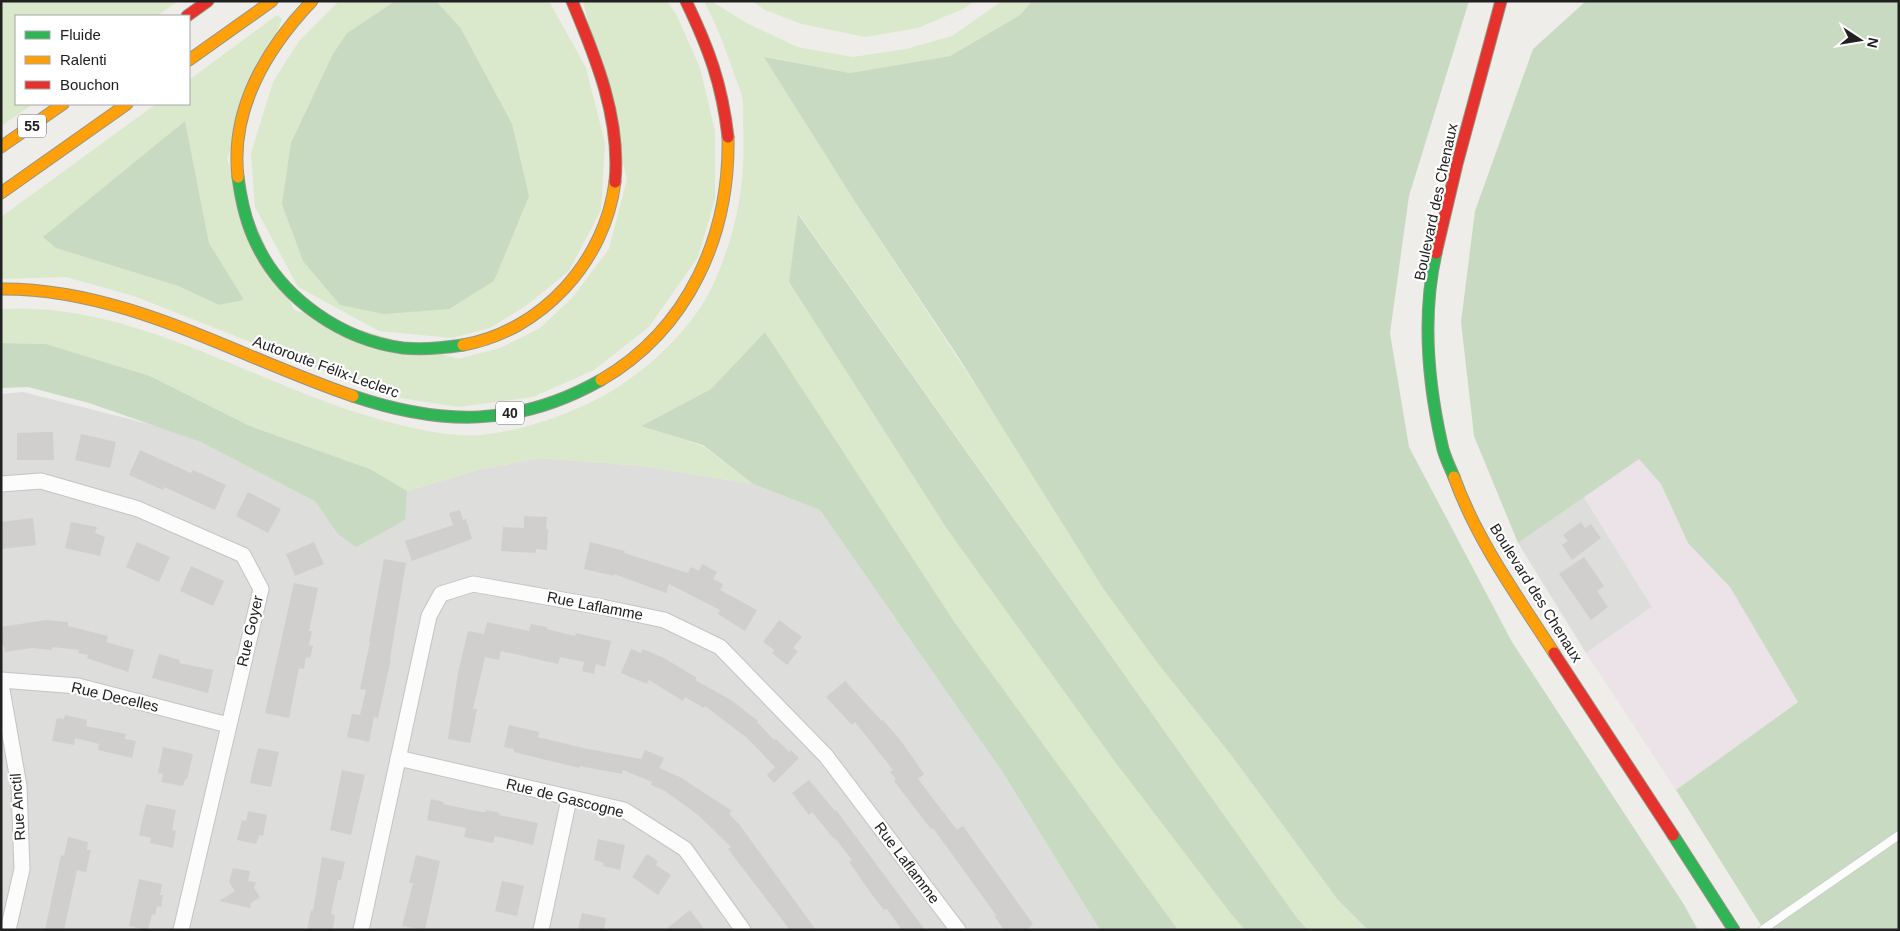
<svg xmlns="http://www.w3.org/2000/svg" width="1900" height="931" font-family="Helvetica,sans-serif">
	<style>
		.residential { fill: #dddddb }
		.industrial { fill: #ebe3e7 }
		.grass { fill: #dae8cc; fill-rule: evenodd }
		.forest { fill: #c9dac2 }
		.building { fill: #d1cfcd }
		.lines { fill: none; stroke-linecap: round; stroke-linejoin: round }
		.lane-casing { stroke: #c4c4c2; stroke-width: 9 }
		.street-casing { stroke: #c4c4c2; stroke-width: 17 }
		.fast-casing { stroke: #949684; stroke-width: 13 }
		.slow-casing { stroke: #949684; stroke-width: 13 }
		.jam-casing { stroke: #949684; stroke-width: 13 }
		.lane { stroke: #fcfcfc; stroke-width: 8 }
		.street { stroke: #fcfcfc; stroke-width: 15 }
		.fast { stroke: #30b455; stroke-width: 11 }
		.slow { stroke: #ff9f0a; stroke-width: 11 }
		.jam { stroke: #e5322d; stroke-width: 11 }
		.labels { text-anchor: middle; stroke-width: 4.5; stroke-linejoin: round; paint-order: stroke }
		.shield { fill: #fff; stroke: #646464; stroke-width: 1 }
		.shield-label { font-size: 14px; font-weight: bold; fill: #212121 }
		.street-label { font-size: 15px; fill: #212121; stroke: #fff }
	</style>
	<rect width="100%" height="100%" fill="#eeedea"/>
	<path class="residential" d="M23,392l181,46 115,56 37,53 51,-56 74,-22 60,-11 102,8 110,18 67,26 183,263 97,157h-1099v-536z
		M1584,497l68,110 -66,46 -68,-110z"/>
	<path class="industrial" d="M1639,458l22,26 27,59 42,44 68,115 -122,88 -90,-137 66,-46 -68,-110z"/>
	<path class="grass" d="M1,1h177l-21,15h-141v88h17l-32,22z
		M339,1h56l-48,32 113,-6 -24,-26h113l37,67 19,75 -4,67 -32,61 -42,34 -37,23 -38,10 -73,-7 -81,-44 -43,-80 -4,-54 22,-71 26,-41z
		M583,1h84l10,15 23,52 15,63v68l-17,58 -49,70 -55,43 -61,27 -74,10 -72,-11 -253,-100 -68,-19 -65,2v-62l155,-113h33v-24l88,-65 5,4 -55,140 67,151 164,49 42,-11 40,-20 32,-30 37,-49 18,-70zM185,122l24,121 34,57 -24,5 -41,-19 -122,-38z
		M704,1h7l34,21 52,25 56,10 53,-8 46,-13 50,-35h30l-12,14 -70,41 -100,17 -85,-16 92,148 302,460 72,90 107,145 30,30h-60l-11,-12 -498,-704 -10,68 158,247 285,386 13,15h-67l-10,-12 -213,-295 -190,-291 -54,57 -69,36 61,21 50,38 -110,-18 -102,-8 -60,11 -74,22 -37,-22 -120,-43 -100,-50 -104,-32 -45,-1v-34c133,-8 250,74 374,109 30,9 75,20 107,17 43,-5 86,-20 123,-40 45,-26 91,-69 111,-117 22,-51 30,-99 27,-154 0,-9 1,-18 -1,-27 -2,-9 -6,-17 -9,-26 -8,-24 -17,-47 -29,-70z
		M752,1h222l-9,7 -47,20 -53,9 -63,-13 -37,-14z"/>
	<path class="forest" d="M395,1h41l24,26 52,97 17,72 -35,85 -45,28 -65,5 -44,-9 -37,-44 -21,-57 9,-61 42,-89 14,-21z
		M1032,1h437l-60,195 -19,137 19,114 103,195 171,261 15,27h-330l-30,-30 -107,-145 -72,-90 -56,-77 -146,-233 -100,-150 -93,-148 86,16 100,-17 70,-41z
		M1586,1h313v929h-135l-88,-140 122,-88 -68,-115 -42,-44 -27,-59 -22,-25 -121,84 -44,-107 -13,-114 14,-111 58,-162z
		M185,121l24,122 35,57 -25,5 -41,-19 -122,-38 -13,-11z
		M798,214l499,704 11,12h-63l-13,-15 -119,-156 -166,-230 -158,-247z
		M765,332l190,291 223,307h-78l-97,-157 -183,-263 -67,-26 -50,-39 -62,-19 70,-37z
		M1,343l45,1 104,32 100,50 120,43 37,22 -2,29 -49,27 -18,-13 -23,-33 -114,-59 -112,-39 -61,-16 -27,1z"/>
	<path class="building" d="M46,432h7l1,28h-37v-27z
		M81,434l35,8 -6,26 -35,-8z
		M140,450l51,23 2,-3 33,15 -11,25 -51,-23 -1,3 -34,-15z
		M248,492l33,17 -13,24 -32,-17z
		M460,510l3,10 3,-1 6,20 -60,22 -7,-20 48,-16 -4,-12z
		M524,516l23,1 -1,12h2l-1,21 -11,-1v4l-35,-2 2,-24 21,1z
		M33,518l3,27 -35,4v-27z
		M71,522l26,5 -2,6 10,4 -5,19 -35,-8z
		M1581,522l4,6 6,-4 10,14 -29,22 -10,-15 6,-4 -5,-6z
		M137,542l33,15 -11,25 -33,-15z
		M314,542l10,22 -29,12 -9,-22z
		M590,542l35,9 -1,2 64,20 3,-6 8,4 3,-7 15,8 -4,7 10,5 -3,6 37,20 -12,21 -27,-17 2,-4 -51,-26 -3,9 -52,-19v2l-30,-7z
		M1584,557l20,29 -7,5 11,16 -17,13 -32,-46z
		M384,559l22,4 -16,96h1l-13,59 -4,-1 -5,25 -22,-5 5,-23 8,1 6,-25 -6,-1 10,-47h-1z
		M191,566l33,15 -11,25 -33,-15z
		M294,583l24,5 -9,43h3l-3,14 4,1 -3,12 -4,-1 -2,12 -5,-1 -10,50 -24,-5z
		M46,620l22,2v4l40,10 -2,6 28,8 -6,22 -41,-14 1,-3 -10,-2 1,-3 -27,-3v3l-20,-2 -27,4 -1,-6h-3v-19z
		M779,620l23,17 -9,11 5,3 -11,14 -15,-12 2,-3 -11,-8z
		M487,622l42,9 2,-7 16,3v2l28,7 1,-3 35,8 -6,26 -9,-3 -2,10 -12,-3 2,-9 -24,-5 -2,7 -57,-13 -2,9 -14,-3 -12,52h4l-7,34 -22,-4 10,-66 10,-42 16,3z
		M631,649l10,4 2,-4 21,9 33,20 -2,2 36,20 27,21 -1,1 17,18 2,-1 13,13 2,-2 8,8 -25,25 -7,-8 8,-8 -28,-29 -42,-32 -1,2 -19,-11 -2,4 -34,-21 -2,4 -26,-11z
		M159,654l21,6 -1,3 34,7 -5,23 -56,-15z
		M845,681l37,40 1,-1 18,21 23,33 -6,5 39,51 6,-4 70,98 -7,6h-22l-9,-13 1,-2 -63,-87 -2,1 -37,-48 2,-2 -6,-7 3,-2 -38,-48 -3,3 -26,-28z
		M65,715l22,5 -1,6 40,8 -1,5 11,2 -4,17 -34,-8 1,-6 -24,-6 -1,7 -22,-4 5,-23 7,1z
		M509,725l30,7 -1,5 45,11 58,11 4,-9 19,8 -5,10 21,9 52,34 -3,3 10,10 77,106h-26l-62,-81 3,-2 -33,-32 -33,-24 -14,-6 1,-3 -29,-12 -1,4 -42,-8 -1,2 -65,-16v-3l-10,-2z
		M163,747l30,7 -6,25h-2l-2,7 -22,-4 2,-8 -5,-1z
		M258,748l21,4 -8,35 -21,-4z
		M342,770l23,5 -14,60 -21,-5z
		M809,780l26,31 1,-1 89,120h-23l-15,-21 -3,1 -11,-14 -24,-34 3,-2 -17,-22 -1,1 -22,-27 -3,3 -17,-22z
		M431,799l13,3 -1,2 38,8h5v-2l14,3 -1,2 39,8 -5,22 -38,-9 -2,7 -29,-6 2,-9 -39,-8z
		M146,804l30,6 -4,20 4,1 -3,17 -23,-5 1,-5 -12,-3z
		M248,811l19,4 -4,21 -4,-1 -3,9 -19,-4 5,-20 4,1z
		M68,837l20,5 -1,8h4l-5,22 -9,-2 -13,60h-19l16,-75 3,1z
		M598,839l27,6 -5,25 -17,-4 1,-3 -10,-3z
		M647,854l11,7 -2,4 15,10 -13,20 -26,-18z
		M416,855l24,6 -15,69 -23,-4 11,-43h-4z
		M322,857l23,5 -4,18h-3l-7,34 4,1 -2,15h-26l4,-20 2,1z
		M233,868l17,3 -2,10 8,1 -2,6 6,9 -9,6 -1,5 -31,-7 16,-10 -6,-9z
		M139,879l23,5 -2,11h3l-2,12 -4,-1 -2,9 -3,-1 -4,16 -19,-4z
		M502,881l22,5 -7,30 -22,-5z
		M690,910l15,20h-40z
		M582,913l24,5 -2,12h-26z"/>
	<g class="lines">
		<g class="lane-casing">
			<path id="lane" d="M1762,930l137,-95"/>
		</g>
		<g class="street-casing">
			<path id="street" d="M1,484l40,-3 97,28 105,46 18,34 -80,341
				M1,680l77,6 150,39
				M1,684l18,102 3,83 -14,61
				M398,758l226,52 61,39 58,81
				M361,930l68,-314 12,-22 32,-10 129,23 62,13 56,27 106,109 132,174
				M541,930l28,-131"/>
		</g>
		<g class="fast-casing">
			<path id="fast" d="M238,177c3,23 8,46 18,66 26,56 86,97 147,105 20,2 40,0 60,-3
				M1436,253c-14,62 -8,130 6,192 2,11 8,22 12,32
				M353,396c88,30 165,31 248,-16
				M1673,835l61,95"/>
		</g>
		<g class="slow-casing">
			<path id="slow" d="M189,60l83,-59
				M1,147l62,-43
				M238,177c-8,-68 29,-129 74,-176
				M1,193l126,-89
				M1,289c125,-1 236,68 352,107
				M463,345c79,-14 142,-84 152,-163
				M601,380c88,-51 129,-145 127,-243
				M1454,477c23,64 64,120 100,176"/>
		</g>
		<g class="jam-casing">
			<path id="jam" d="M572,1c24,57 49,118 43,181
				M686,1c23,48 36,83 42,136
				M187,16l21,-15
				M1436,253l21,-89 44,-163
				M1554,653l119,182"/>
		</g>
		<use href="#lane" class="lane"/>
		<use href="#street" class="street"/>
		<use href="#fast" class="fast"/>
		<use href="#slow" class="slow"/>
		<use href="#jam" class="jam"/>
	</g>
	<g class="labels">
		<g class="shield">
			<rect x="18" y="114.5" width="28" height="23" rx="4"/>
			<rect x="496" y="401.5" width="28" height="23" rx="4"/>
		</g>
		<g class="shield-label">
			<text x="32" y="131">55</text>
			<text x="510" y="418">40</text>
		</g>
		<g class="street-label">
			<text transform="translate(1436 202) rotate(-78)" y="5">Boulevard des Chenaux</text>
			<text transform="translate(326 367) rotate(20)" y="5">Autoroute Félix-Leclerc</text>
			<text transform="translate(1536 593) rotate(58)" y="5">Boulevard des Chenaux</text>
			<text transform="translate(595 606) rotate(11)" y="5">Rue Laflamme</text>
			<text transform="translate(250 631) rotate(-77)" y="5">Rue Goyer</text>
			<text transform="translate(115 697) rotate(13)" y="5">Rue Decelles</text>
			<text transform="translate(565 798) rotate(14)" y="5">Rue de Gascogne</text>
			<text transform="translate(18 807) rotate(-94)" y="5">Rue Anctil</text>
			<text transform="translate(907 863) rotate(53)" y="5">Rue Laflamme</text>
		</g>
	</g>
	<rect width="1900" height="931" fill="none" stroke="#212121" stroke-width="5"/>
	<rect x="15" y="15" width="175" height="90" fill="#ffffff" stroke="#a6a6a6"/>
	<rect x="25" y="31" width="25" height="8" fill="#30b455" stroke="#a6a6a6"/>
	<text x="60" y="40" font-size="15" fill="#212121">Fluide</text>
	<rect x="25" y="56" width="25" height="8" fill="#ff9f0a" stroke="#a6a6a6"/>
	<text x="60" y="65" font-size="15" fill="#212121">Ralenti</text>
	<rect x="25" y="81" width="25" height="8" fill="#e5322d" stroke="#a6a6a6"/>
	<text x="60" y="90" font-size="15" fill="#212121">Bouchon</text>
	<g transform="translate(1860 40) rotate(102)" stroke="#ffffff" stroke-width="4" paint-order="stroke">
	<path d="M0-4L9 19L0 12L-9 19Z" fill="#212121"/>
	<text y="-8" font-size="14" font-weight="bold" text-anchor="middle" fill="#212121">N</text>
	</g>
</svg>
